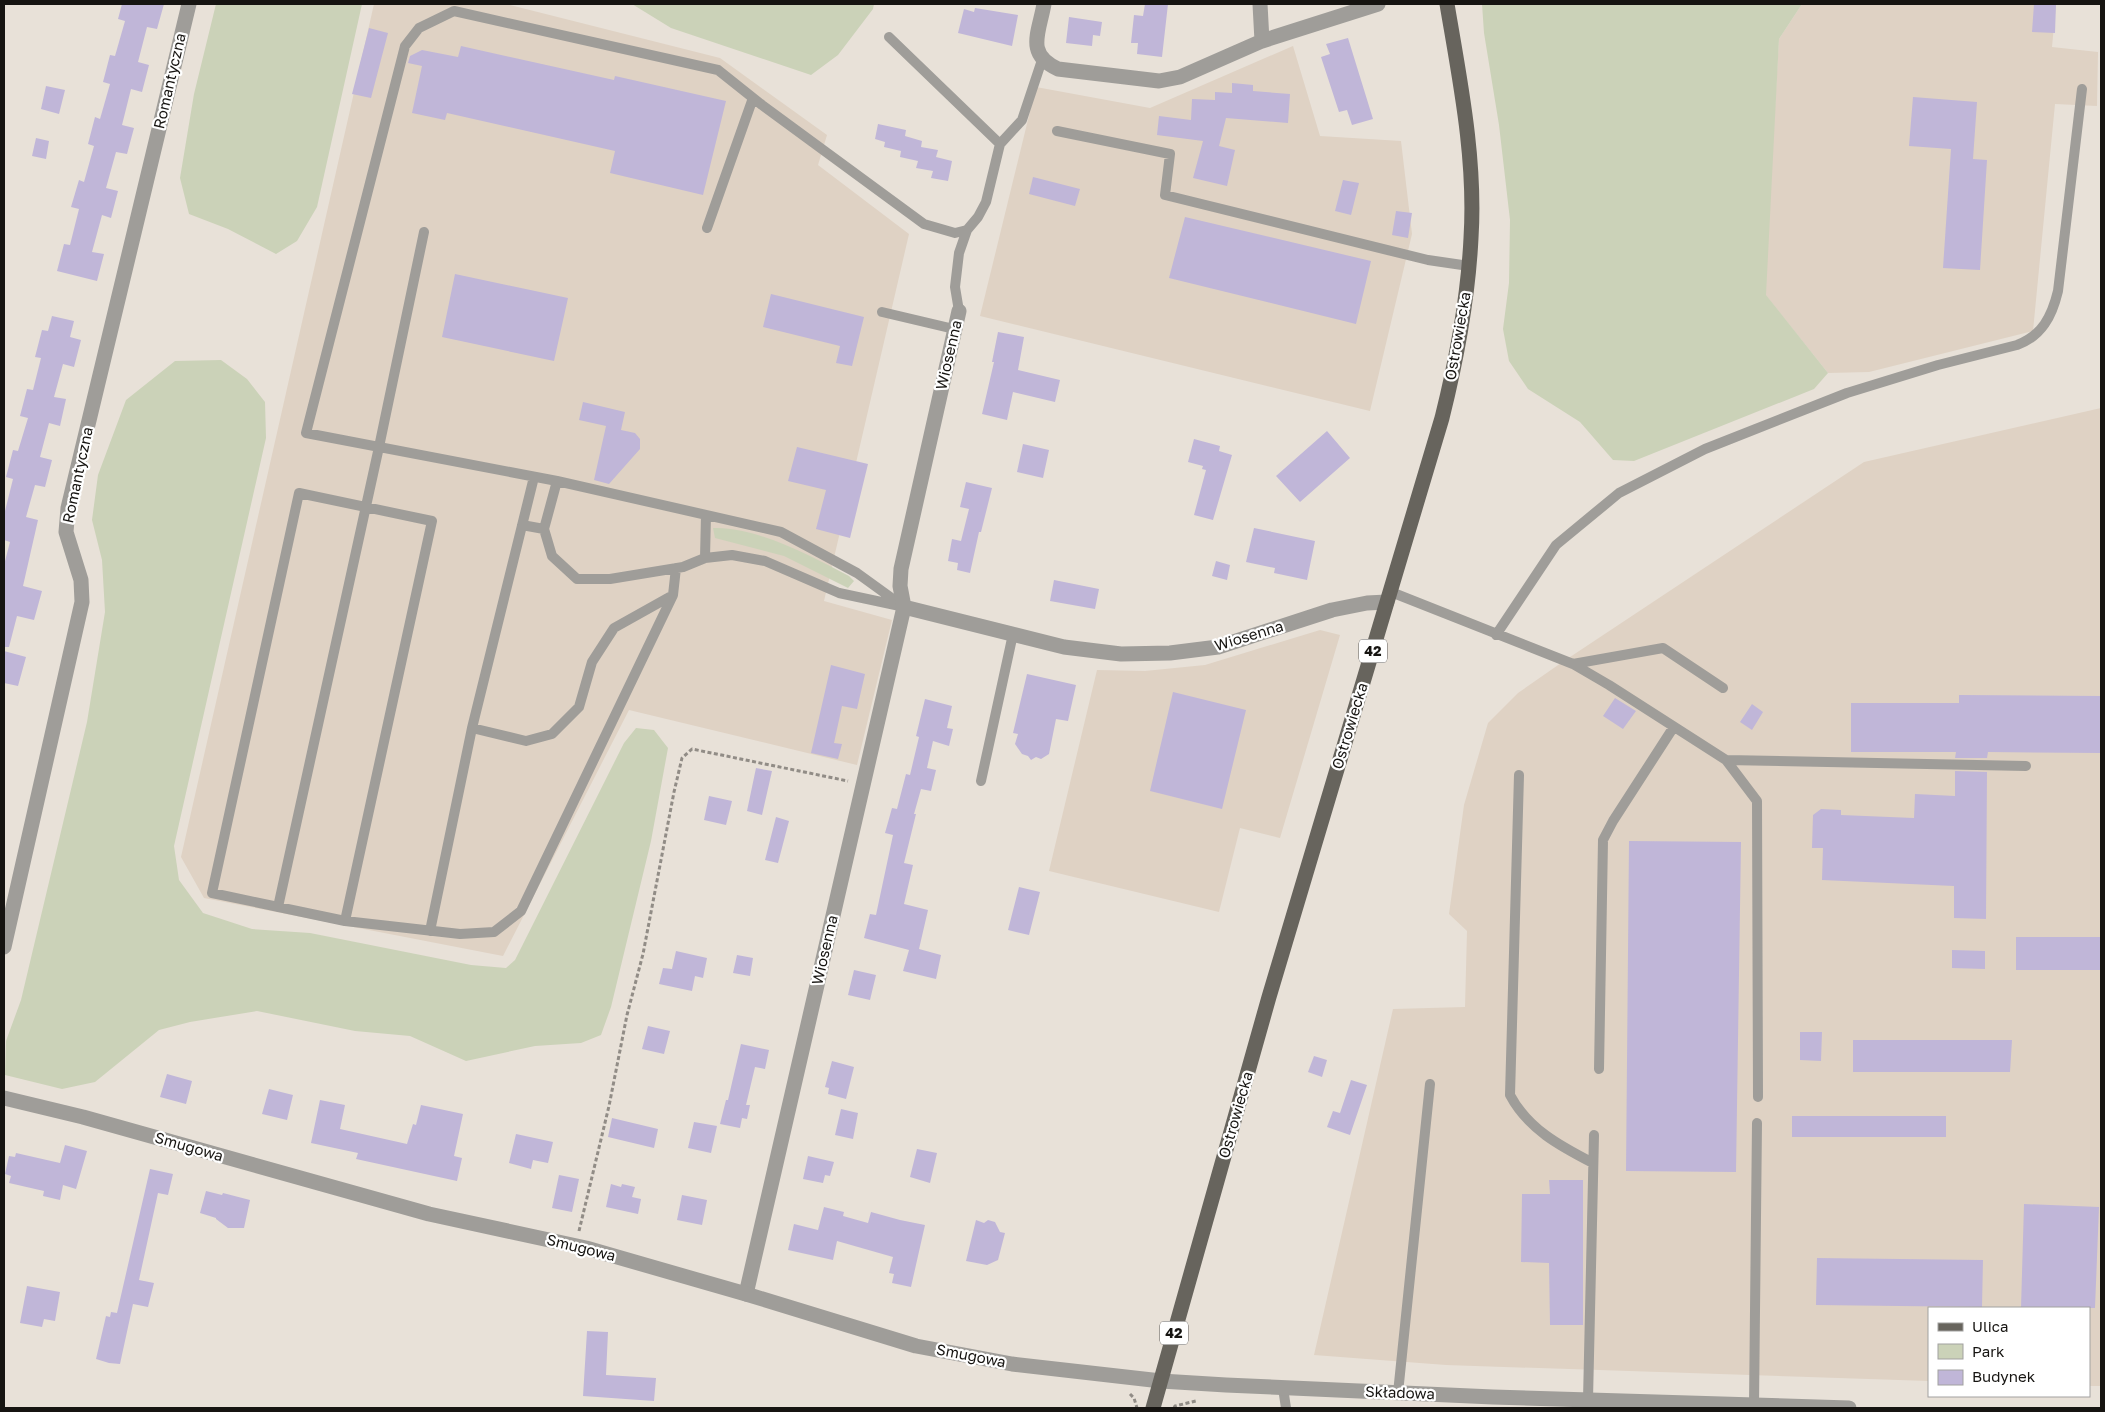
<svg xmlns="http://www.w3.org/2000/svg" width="2105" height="1412" font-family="'Golos Text',sans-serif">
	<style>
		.built { fill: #dfd2c4 }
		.green { fill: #cbd2b8 }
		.building { fill: #c0b6d8 }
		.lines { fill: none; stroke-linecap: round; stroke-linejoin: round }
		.path { stroke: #918c86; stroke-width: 3; stroke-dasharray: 4 2.5; stroke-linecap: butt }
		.service { stroke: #9f9d99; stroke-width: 10 }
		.minor { stroke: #9f9d99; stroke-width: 15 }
		.tertiary { stroke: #9f9d99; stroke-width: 15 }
		.primary { stroke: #67645d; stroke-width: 15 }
		.labels { text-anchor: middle; stroke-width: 4.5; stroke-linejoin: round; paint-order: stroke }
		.shield { fill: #fff; stroke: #5c5a58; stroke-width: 1 }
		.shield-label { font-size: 14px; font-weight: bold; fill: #161411 }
		.street-label { font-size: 15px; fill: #161411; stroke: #fff }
	</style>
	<rect width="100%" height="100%" fill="#e8e1d8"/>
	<path class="built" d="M374,4h132l214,54 107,77 -9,30 91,69 -85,367 68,19 -35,145 -228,-55 -126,246 -299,-58 -23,-41z
		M1802,4h254l-4,43 46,5 -1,54 -42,-2 -22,227 -164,41 -41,1 -64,-80 15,-254z
		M1293,46l27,90 81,5 11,93 -42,177 -390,-95 56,-229 114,21z
		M2101,408v978h-12v-78h-160v73l-483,-16 -132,-10 79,-346 72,-2 2,-76 -18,-17 15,-109 24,-82 30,-30 43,-30 303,-201z
		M1320,630l20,5 -60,203 -40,-10 -21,84 -170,-41 48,-201 48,1 60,-6z"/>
	<path class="green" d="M216,4h146l-45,203 -20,34 -21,13 -48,-25 -39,-15 -9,-36 14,-84z
		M632,4h242l-1,5 -35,46 -27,20 -140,-47z
		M1482,4h320l-23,35 -13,256 62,78 -14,16 -180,72 -21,-1 -33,-38 -52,-33 -19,-28 -6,-32 6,-46 1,-63 -11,-95 -15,-92z
		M221,360l26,19 18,23 1,36 -92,408 5,34 24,33 49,16 58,4 161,32 35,3 9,-8 109,-217 12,-15 18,2 14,18 -17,93 -40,166 -10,28 -20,8 -46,3 -69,15 -56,-25 -55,-5 -98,-20 -67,11 -31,8 -64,52 -33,7 -57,-14 1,-34 15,-41 66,-278 18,-110 -3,-52 -10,-40 6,-45 28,-75 49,-39z
		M713,528c42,-2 100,29 136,48l5,5 -6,7 -64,-32 -69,-18z"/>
	<path class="building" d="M122,4h42l-7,25 -10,-2 -9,35 11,3 -7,27 -11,-3 -9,36 12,3 -7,26 -11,-2 -10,36 12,3 -7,27 -9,-3 -10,37 12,2 -7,27 -40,-10 7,-27 6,1 9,-36 -8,-2 8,-27 5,2 10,-36 -6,-2 7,-27 5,2 10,-35 -7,-2 7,-27 5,1 10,-35 -7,-2z
		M1145,4h23l-6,53 -25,-3 1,-11h-7l3,-28 9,1z
		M2034,4h22l-1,29 -23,-1z
		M975,8l43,7 -6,31 -54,-13 6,-24 10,3z
		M1069,17l33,5 -2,14 -7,-1 -1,11 -26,-3z
		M369,28l19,5 -17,65 -19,-4z
		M1348,38l25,81 -21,6 -5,-15 -8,2 -18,-55 9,-3 -4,-10z
		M461,46l153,34 1,-4 111,25 -23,94 -93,-22 5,-22 -168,-38 -2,7 -33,-7 10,-47 -14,-3 2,-7 12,-6 36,7z
		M1232,83l21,2v6l37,3 -2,29 -62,-5 -7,28 16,4 -8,36 -34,-8 10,-37 -46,-6 2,-19 32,4 1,-21 23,1v-8l17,1z
		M46,86l19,4 -6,24 -18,-5z
		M1913,97l64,5 -4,57 14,1 -7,110 -37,-2 8,-119 -42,-3z
		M878,124l28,6 -1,6 17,5 -1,6 17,3 -2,7 16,4 -4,20 -17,-3 2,-7 -17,-3 2,-7 -18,-4 1,-6 -17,-4 1,-5 -10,-3z
		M36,138l13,3 -3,18 -14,-3z
		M1033,177l47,12 -5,17 -46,-12z
		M1343,180l16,3 -8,32 -16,-4z
		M1396,211l16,2 -4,25 -16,-3z
		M1185,217l186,44 -15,63 -187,-46z
		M455,274l113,24 -14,63 -112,-24z
		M771,294l93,23 -12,49 -16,-3 4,-17 -77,-19z
		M52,316l22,5 -4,16 11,3 -7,27 -11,-3 -9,33 12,2 -6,27 -11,-3 -9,34 12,3 -7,27 -10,-2 -9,32 12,3 -15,66 19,5 -8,29 -17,-4 -8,31h-5v-82l6,-23 -6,-2v-25l9,-36 -7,-2 7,-27 5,1 10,-33 -8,-2 7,-27 6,1 8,-32 -6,-1 7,-27 6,1z
		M998,332l26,5 -6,33 42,10 -5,22 -42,-10 -6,28 -25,-6 12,-52h-2z
		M583,402l42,10 -4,18 14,3 5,6v10l-31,35 -15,-4 12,-54 -27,-6z
		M1327,431l23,27 -50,44 -24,-26z
		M1194,439l26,7 -1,5 13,4 -19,65 -19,-5 12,-45 -4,-1 1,-3 -15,-4z
		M1023,444l26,6 -6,28 -26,-6z
		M797,447l71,17 -18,74 -34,-9 10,-39 -38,-9z
		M966,482l26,6 -11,44h-2l-9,41 -13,-3 1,-7 -10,-2 4,-22 9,2 8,-32 -9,-2z
		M1254,528l61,13 -8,39 -33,-7 1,-5 -29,-6z
		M1216,561l14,4 -3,15 -15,-4z
		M1054,580l45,9 -4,20 -45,-8z
		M4,651l22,6 -8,29 -14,-3z
		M831,665l34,9 -8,35 -15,-3 -8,37 8,1 -4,15 -27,-6z
		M1027,674l49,11 -8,36 -12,-2 -7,35 -8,5 -5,-2 -5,3 -3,-4 -6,-2 -7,-10 3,-10 -5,-1z
		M1173,692l73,18 -24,99 -72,-18z
		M1959,695l142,1v57l-113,-1 -1,6h-32l1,-6h-105v-49h108z
		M1615,698l21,13 -13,18 -20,-13z
		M925,699l27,7 -5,22 6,1 -4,17 -16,-5 -6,27 9,2 -5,21 -10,-2 -7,25h2l-12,49 9,2 -9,39 24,6 -9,39 22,6 -5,24 -33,-8 6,-21 -45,-12 6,-24 6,1 17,-80 -8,-2 7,-25 5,1 9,-35 4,1 9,-38 -3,-1z
		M1752,704l11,8 -11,18 -12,-8z
		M756,768l16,3 -10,44 -15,-4z
		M1955,771l32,1 -1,147 -32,-1v-32l-132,-6 1,-32h-11l1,-33 8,-6 20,1v5l73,3 1,-24 40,2z
		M709,796l23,5 -6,24 -22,-5z
		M776,817l13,4 -11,42 -13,-3z
		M1629,841l112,1 -5,330 -110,-1z
		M1019,887l21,5 -11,43 -21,-5z
		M2016,937h85v33h-85z
		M1952,950l33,1v18l-33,-1z
		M676,951l31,7 -4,20 -8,-2 -3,15 -33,-7 4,-16 9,1z
		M737,955l16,3 -3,18 -17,-3z
		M854,970l22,5 -6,25 -22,-5z
		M648,1026l22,5 -6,23 -22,-5z
		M1800,1032h22l-1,29 -21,-1z
		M1853,1040h159l-2,32h-157z
		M741,1044l28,6 -4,19 -10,-2 -9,38h4l-3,14 -5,-1 -2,10 -20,-4 6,-24h2z
		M1314,1056l13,4 -5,17 -14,-5z
		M832,1061l22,6 -8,32 -18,-5 1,-6 -4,-1z
		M167,1074l25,7 -6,23 -26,-7z
		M1351,1080l16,5 -17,50 -23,-8 6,-16 7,2z
		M269,1089l24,6 -6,25 -25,-6z
		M320,1100l25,5 -5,24 67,15 6,-20 3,1 5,-20 42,9 -9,42 8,2 -5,23 -101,-22 2,-6 -47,-10z
		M841,1109l17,4 -5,26 -18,-4z
		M1792,1116h154v21h-154z
		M612,1118l46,11 -4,19 -46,-11z
		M694,1122l23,4 -6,27 -23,-5z
		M516,1134l37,8 -5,21 -15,-3 -2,9 -22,-6z
		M65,1145l22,6 -11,38 -13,-4 -3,15 -17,-4 1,-5 -35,-8 2,-7 -6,-2 4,-18 6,1 1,-4 44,10z
		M917,1149l20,4 -7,30 -20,-6z
		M808,1156l26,6 -4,14 -5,-1 -2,8 -20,-4z
		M150,1169l23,5 -5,21 -10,-2 -19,87 15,3 -6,24 -15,-3 -13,60 -11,-1 -13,-4 10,-43 4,1 1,-5 6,1z
		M559,1175l20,4 -7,33 -20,-4z
		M1549,1180h34v145h-33l-1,-62 -28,-1 1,-68h28z
		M611,1184l10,3 1,-3 13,3 -3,10 9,2 -3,15 -32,-7z
		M206,1191l16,4 1,-2 27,7 -6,28h-16l-12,-9v-1l-16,-5z
		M682,1195l25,5 -5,25 -25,-5z
		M2024,1204l75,3 -4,101h-74z
		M824,1207l20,5 -1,4 25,7 3,-11 29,8 25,5 -14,62 -19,-4 2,-9 -5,-1 4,-16 -56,-16 -4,19 -45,-10 6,-26 24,6z
		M976,1220l8,3 4,-3 7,2 5,10 5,1 -7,27 -11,5 -21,-4z
		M1817,1258l166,2 -1,47 -166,-2z
		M27,1286l33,6 -5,29 -11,-2 -2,8 -22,-4z
		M587,1331l21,1 -2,43 50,3 -2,23 -71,-5z"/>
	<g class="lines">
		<path class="path" d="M579,1231l30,-125 18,-91 16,-61 31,-162 8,-34 10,-9 156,32
			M1130,1394l4,4 3,10
			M1174,1408l1,-2 21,-5"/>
		<path class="service" d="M889,37l111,107
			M1057,131l113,23 -5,41 263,65 41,6
			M707,228l46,-130
			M959,311l-4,-24 4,-34 8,-23 11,-13 8,-15 14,-58 22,-24 20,-60
			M882,312l72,17
			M557,481l-13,48 8,27 25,23h33l73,-12 22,-9 27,-3 33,6 74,32 61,13
			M522,525l22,4
			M705,558l1,-43
			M1391,592l182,72 36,21 117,75 31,41 1,296
			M904,607l-47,-34 -76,-41 -224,-51 -251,-48 99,-387 14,-18 35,-17 264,59 44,35 162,119 31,9 12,-3
			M1496,635l60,-90 63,-52 86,-44 142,-56 91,-28 79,-20c25,-9 35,-29 41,-54l24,-202
			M1573,664l90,-16 60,40
			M472,728l54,13 26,-7 27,-27 13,-45 22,-34 59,-33
			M1726,760l300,6
			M1519,775l-9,320c18,34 50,51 83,68
			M981,781l32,-147
			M278,907l101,-460 45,-215
			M345,921l87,-400 -133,-28 -87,400 133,28 115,13 34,-2 27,-21 152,-316 3,-27
			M430,931l42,-203 62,-251
			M1599,1069l4,-229 10,-19 60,-93
			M1283,1388l3,20
			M1398,1393l32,-309
			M1588,1400l6,-265
			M1754,1405l3,-282"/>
		<path class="minor" d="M1044,4c-5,29 -19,50 14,65l101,12 21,-4 82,-36
			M1260,4l2,37 116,-37
			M904,607l160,40 57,7 49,-1 48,-6 114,-37 35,-7 20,-1
			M4,947l78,-345 -1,-22 -15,-48 2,-24 121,-504
			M746,1294l158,-687 -4,-21 1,-17 58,-258
			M1161,1381l65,4 267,12 356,11"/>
		<path class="tertiary" d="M4,1098l79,19 346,97 157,34 160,46 170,52 96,18 149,17"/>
		<path class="primary" d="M1153,1408l116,-411 173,-579c15,-60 26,-119 29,-180 5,-79 -11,-157 -24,-234"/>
	</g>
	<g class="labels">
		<g class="shield">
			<rect x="1359" y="639.5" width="28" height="23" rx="4"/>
			<rect x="1160" y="1321.5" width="28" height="23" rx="4"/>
		</g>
		<g class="shield-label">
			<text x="1373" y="656">42</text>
			<text x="1174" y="1338">42</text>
		</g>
		<g class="street-label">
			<text transform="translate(170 81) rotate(-77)" y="5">Romantyczna</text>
			<text transform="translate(1458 336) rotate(-80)" y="5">Ostrowiecka</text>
			<text transform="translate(949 355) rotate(-77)" y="5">Wiosenna</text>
			<text transform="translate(78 475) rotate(-78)" y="5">Romantyczna</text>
			<text transform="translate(1249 636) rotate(-17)" y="5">Wiosenna</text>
			<text transform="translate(1350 726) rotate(-73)" y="5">Ostrowiecka</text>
			<text transform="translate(825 950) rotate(-77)" y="5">Wiosenna</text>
			<text transform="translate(1236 1115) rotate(-74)" y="5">Ostrowiecka</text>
			<text transform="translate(189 1147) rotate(16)" y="5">Smugowa</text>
			<text transform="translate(581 1248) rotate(14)" y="5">Smugowa</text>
			<text transform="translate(971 1356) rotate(11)" y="5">Smugowa</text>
			<text transform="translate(1400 1393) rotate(2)" y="5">Składowa</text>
		</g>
	</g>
	<rect width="2105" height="1412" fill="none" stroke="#161411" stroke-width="10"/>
	<rect x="1928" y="1307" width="162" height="90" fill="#ffffff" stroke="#a2a1a0"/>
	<rect x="1938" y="1323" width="25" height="8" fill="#67645d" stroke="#a2a1a0"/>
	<text x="1972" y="1332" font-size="15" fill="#161411">Ulica</text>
	<rect x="1938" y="1344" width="25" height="15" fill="#cbd2b8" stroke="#a2a1a0"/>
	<text x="1972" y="1357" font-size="15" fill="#161411">Park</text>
	<rect x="1938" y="1370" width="25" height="15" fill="#c0b6d8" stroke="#a2a1a0"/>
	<text x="1972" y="1382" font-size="15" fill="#161411">Budynek</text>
</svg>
